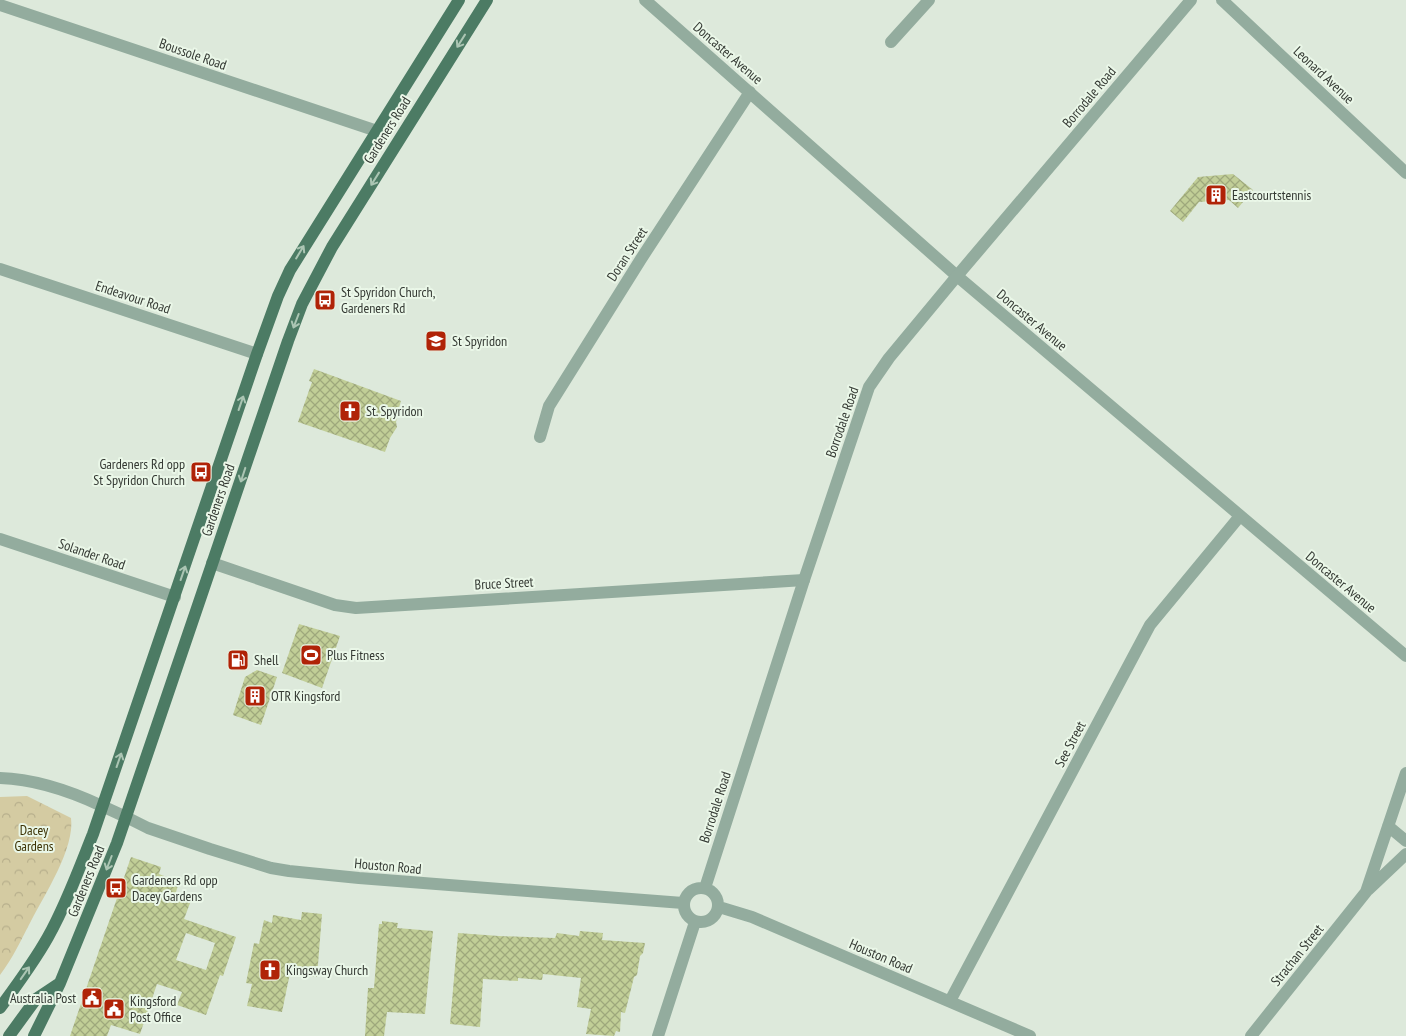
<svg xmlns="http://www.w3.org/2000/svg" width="1406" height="1036" font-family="'PT Sans Narrow',sans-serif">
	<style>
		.park { fill: url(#park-crowns) }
		.building { fill: url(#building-cross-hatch); fill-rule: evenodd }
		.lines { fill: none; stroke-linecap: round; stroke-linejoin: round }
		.minor { stroke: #93ac9e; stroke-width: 12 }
		.tertiary { stroke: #93ac9e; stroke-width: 12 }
		.primary { stroke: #4c7b64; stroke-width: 12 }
		.oneway { stroke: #abc5b3 }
		.labels { text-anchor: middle; stroke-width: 4; stroke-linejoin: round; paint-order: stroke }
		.street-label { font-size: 14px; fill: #343933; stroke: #eaf7e8 }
		.poi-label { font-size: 14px; fill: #343933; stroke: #eaf7e8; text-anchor: start }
		.park-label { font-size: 14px; fill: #3d3305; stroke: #eaf7e8 }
	</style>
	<defs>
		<pattern id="park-crowns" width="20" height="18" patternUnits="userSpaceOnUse" patternTransform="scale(1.25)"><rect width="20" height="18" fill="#d4cba2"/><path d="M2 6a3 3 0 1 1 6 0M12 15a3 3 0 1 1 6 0" fill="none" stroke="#b7af8c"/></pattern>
		<pattern id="building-cross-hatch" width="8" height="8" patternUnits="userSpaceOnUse" patternTransform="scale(1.25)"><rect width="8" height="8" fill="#c1ce97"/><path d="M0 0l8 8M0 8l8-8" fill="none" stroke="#9ea87c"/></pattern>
	</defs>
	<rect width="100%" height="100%" fill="#dde9db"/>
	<path class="park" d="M27,796l44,22c4,30 -26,76 -40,103 -10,19 -18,37 -31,54v-178z"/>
	<path class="building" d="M1233,174l20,16 -15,18 -9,-8 -30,2 -16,20 -13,-11 28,-34z
		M314,369l87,32 -4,13 1,1 -2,7 1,5 -7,11 -5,14 -87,-30 14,-40 -3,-1z
		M299,624l41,12 -18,52 -40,-15z
		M257,670l20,7 -16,48 -28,-10 12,-38z
		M131,857l30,10 -2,7 20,8 -3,10 16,6 -8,21 52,18 -13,39 -3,-1 -14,40 -29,-10 5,-13 -25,-8 -17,50 -29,-9 -4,11h-37zM186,933l29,10 -9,27 -30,-10z
		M302,912l20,2 -5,63 -27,-4 -8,39 -35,-6 5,-22 -6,-1 8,-40 5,1 5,-24 8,3 1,-8 28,5z
		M382,921l16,2 -1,5 36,3 -8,83 -38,-2 -3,24h-19l3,-48h6l5,-64h3z
		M580,931l23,2 -1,7 43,3 -2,10 -3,3 -3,19 -3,2 -9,36 -4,-1 -1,20 -4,-1 -2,5 -28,-2 5,-25 -14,-2 4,-29 -38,-4 -1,6 -24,-2v3l-35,-2 -3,48 -30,-3 8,-91 41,3 56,2 2,-5 22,3z"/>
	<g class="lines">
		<path class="minor" d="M645,0l312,276 449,380
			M1222,0l184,173
			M0,5l377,126
			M891,42l38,-42
			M0,269l257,85
			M540,437l9,-31 92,-147 109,-167
			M0,539l175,58
			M212,563l123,42 21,3 448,-28
			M102,806l24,11
			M1388,826l18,15
			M1368,890l38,-36
			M950,1001l200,-376 90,-109
			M1251,1036l115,-144 40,-119"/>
		<path class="tertiary" d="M0,778c36,1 70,13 102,28
			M126,817l22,11 62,21 61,19 18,3 70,7 324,25
			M684 905a17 17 0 1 1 34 0a17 17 0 1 1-34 0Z
			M705,888l99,-308 65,-193 20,-29 68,-82 234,-276
			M719,907l33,10 278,119
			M658,1036l37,-114"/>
		<path class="primary" d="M0,1008c17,-23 34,-46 48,-71 18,-32 31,-68 45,-103l164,-480 21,-58 12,-26 169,-270
			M9,1036l27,-37 24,-16
			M34,1036l26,-53 57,-140 171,-502 14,-37 30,-57 155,-247"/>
	</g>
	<defs><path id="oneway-shaft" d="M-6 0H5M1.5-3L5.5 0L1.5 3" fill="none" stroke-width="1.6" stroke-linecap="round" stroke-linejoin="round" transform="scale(1.25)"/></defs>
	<g class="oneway">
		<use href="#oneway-shaft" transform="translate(461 41) rotate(122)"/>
		<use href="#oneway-shaft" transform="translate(375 179) rotate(122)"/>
		<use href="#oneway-shaft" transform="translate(300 252) rotate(-59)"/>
		<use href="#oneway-shaft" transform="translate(296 321) rotate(111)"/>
		<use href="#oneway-shaft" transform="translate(241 403) rotate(-71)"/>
		<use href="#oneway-shaft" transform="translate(243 475) rotate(108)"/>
		<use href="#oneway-shaft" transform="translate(183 573) rotate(-71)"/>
		<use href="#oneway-shaft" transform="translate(119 760) rotate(-71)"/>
		<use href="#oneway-shaft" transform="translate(109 863) rotate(111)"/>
		<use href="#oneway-shaft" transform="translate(25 973) rotate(-55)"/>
	</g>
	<defs>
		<g id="building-square" transform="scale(1.125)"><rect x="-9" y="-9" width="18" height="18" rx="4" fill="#b02307" stroke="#eaf7e8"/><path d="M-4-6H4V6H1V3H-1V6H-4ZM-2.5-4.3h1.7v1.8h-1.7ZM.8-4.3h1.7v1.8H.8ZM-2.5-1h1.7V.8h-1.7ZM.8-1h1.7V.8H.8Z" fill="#fff"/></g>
		<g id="bus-square" transform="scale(1.125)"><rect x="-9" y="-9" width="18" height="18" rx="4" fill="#b02307" stroke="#eaf7e8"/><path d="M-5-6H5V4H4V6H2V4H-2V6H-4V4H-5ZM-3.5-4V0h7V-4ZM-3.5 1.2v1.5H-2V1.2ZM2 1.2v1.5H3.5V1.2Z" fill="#fff"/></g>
		<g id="school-square" transform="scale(1.125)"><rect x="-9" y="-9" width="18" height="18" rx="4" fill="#b02307" stroke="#eaf7e8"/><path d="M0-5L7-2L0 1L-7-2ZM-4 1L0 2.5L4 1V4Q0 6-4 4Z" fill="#fff"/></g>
		<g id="church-square" transform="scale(1.125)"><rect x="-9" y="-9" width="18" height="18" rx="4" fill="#b02307" stroke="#eaf7e8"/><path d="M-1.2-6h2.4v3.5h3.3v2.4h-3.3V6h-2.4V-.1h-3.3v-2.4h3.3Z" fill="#fff"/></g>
		<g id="stadium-square" transform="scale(1.125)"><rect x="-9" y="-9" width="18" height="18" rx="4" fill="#b02307" stroke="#eaf7e8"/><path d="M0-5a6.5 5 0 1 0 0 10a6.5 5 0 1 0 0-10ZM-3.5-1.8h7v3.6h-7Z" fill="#fff"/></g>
		<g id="fuel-square" transform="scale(1.125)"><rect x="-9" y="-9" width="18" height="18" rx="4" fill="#b02307" stroke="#eaf7e8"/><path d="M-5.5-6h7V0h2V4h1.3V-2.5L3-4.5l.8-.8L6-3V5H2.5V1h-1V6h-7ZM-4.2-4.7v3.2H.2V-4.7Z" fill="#fff"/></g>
		<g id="civic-square" transform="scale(1.125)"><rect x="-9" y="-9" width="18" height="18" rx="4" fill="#b02307" stroke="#eaf7e8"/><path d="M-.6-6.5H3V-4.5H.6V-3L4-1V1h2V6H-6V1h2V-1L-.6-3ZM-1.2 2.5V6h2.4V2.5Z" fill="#fff"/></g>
	</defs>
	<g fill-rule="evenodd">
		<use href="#building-square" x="1216" y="195"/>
		<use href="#bus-square" x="325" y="300"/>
		<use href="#school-square" x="436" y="341"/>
		<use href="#church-square" x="350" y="411"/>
		<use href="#bus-square" x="201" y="472"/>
		<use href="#stadium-square" x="311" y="655"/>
		<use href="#fuel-square" x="238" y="660"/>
		<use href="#building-square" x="255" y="696"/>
		<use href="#bus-square" x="116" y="888"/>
		<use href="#church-square" x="270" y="970"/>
		<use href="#civic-square" x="92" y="998"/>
		<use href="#civic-square" x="114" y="1009"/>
	</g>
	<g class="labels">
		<g class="street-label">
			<text transform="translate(728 53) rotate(41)" y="5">Doncaster Avenue</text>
			<text transform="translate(193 54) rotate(19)" y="5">Boussole Road</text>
			<text transform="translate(1324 75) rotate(43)" y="5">Leonard Avenue</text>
			<text transform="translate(1089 97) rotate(-50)" y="5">Borrodale Road</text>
			<text transform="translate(387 130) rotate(-58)" y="5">Gardeners Road</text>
			<text transform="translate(627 254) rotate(-57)" y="5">Doran Street</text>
			<text transform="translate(133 297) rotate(18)" y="5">Endeavour Road</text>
			<text transform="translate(1032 320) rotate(40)" y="5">Doncaster Avenue</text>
			<text transform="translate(842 422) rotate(-71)" y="5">Borrodale Road</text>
			<text transform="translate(218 500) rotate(-71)" y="5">Gardeners Road</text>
			<text transform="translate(92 554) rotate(19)" y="5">Solander Road</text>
			<text transform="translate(1341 582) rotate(40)" y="5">Doncaster Avenue</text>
			<text transform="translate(504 583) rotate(-3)" y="5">Bruce Street</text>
			<text transform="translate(1070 744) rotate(-62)" y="5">See Street</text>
			<text transform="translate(715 807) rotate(-72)" y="5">Borrodale Road</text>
			<text transform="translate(388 866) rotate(5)" y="5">Houston Road</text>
			<text transform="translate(86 881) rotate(-68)" y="5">Gardeners Road</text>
			<text transform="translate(1297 955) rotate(-51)" y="5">Strachan Street</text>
			<text transform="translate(881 956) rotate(23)" y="5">Houston Road</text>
		</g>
		<g class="poi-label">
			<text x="1232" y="200">Eastcourtstennis</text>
			<text x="341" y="297">St Spyridon Church,<tspan x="341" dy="16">Gardeners Rd</tspan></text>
			<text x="452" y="346">St Spyridon</text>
			<text x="366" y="416">St. Spyridon</text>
			<text x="185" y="469" text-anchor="end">Gardeners Rd opp<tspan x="185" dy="16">St Spyridon Church</tspan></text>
			<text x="327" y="660">Plus Fitness</text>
			<text x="254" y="665">Shell</text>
			<text x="271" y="701">OTR Kingsford</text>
			<text x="132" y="885">Gardeners Rd opp<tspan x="132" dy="16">Dacey Gardens</tspan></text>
			<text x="286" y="975">Kingsway Church</text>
			<text x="76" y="1003" text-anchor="end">Australia Post</text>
			<text x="130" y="1006">Kingsford<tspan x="130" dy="16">Post Office</tspan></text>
		</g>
		<g class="park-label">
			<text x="34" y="835">Dacey<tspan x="34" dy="16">Gardens</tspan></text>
		</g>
	</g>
</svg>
